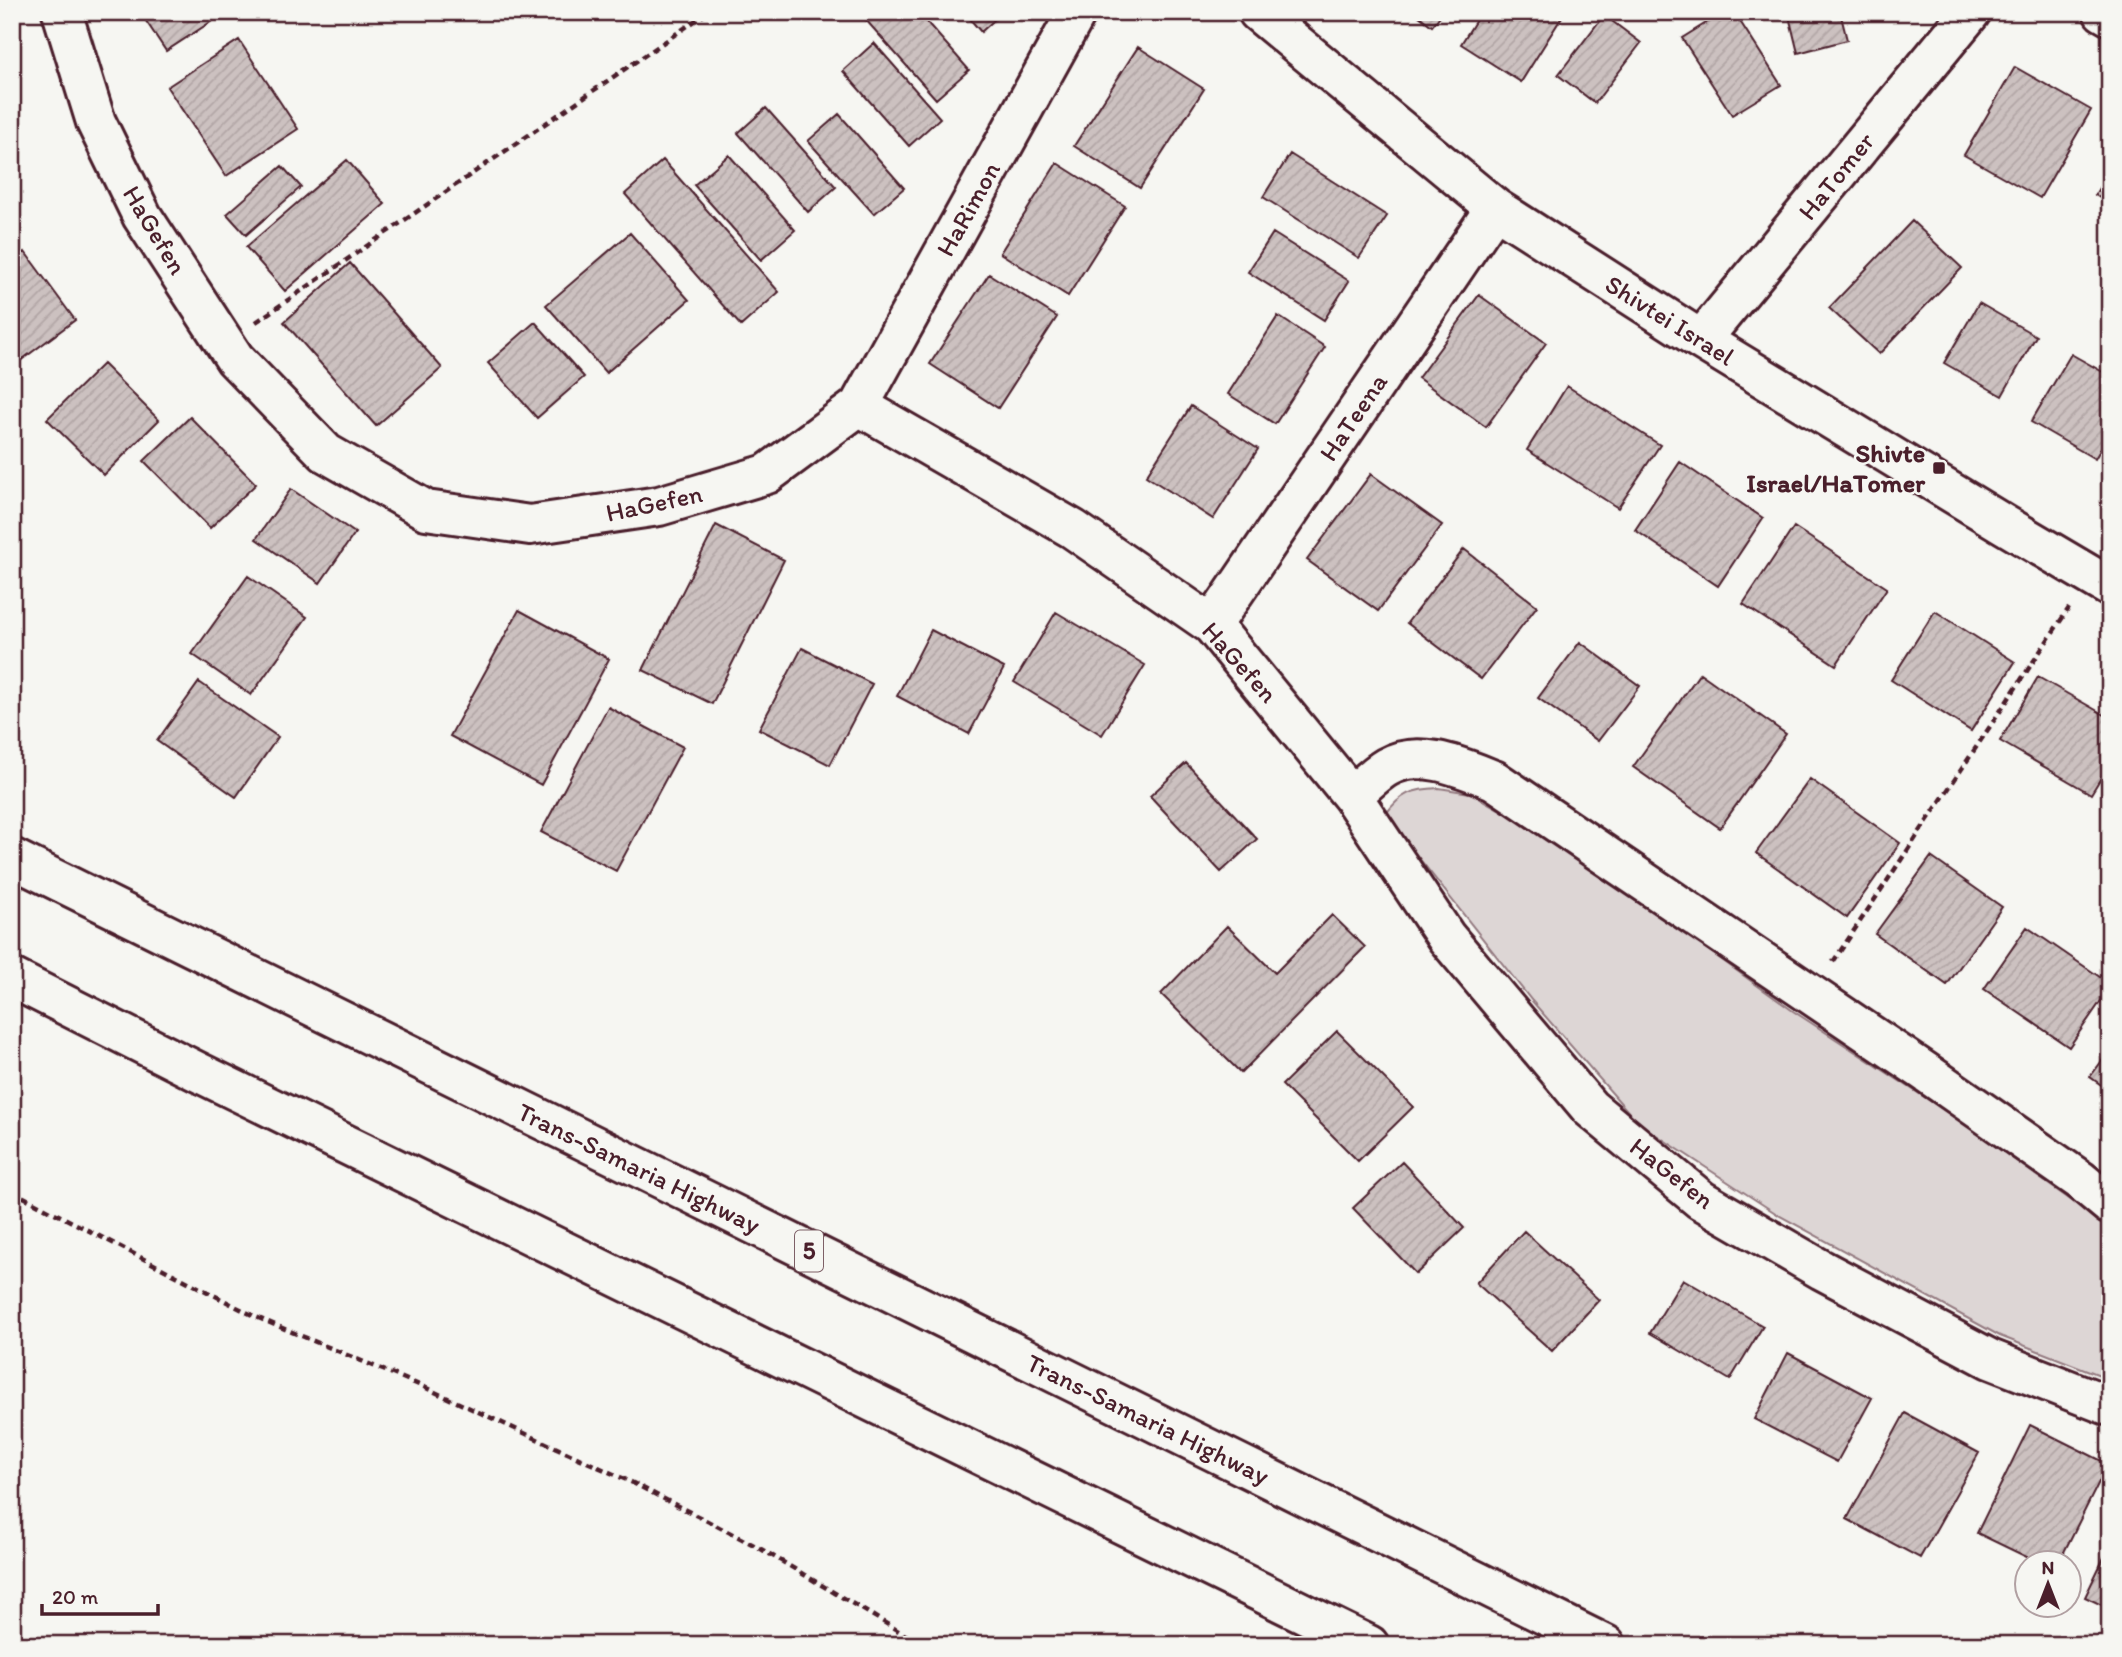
<svg xmlns="http://www.w3.org/2000/svg" width="2122" height="1657" font-family="Itim,sans-serif">
	<style>
		.green { fill: #ddd6d5; stroke: #947a80; stroke-width: 2 }
		.building { fill: url(#building-hatch); stroke: #4a1f2b; stroke-width: 2 }
		.lines { fill: none; stroke-linecap: round; stroke-linejoin: round }
		.minor-casing { stroke: #4a1f2b; stroke-width: 44 }
		.highway-casing { stroke: #4a1f2b; stroke-width: 44 }
		.path { stroke: #4a1f2b; stroke-width: 4.5; stroke-dasharray: 7 5; stroke-linecap: butt }
		.minor { stroke: #f6f6f2; stroke-width: 38 }
		.highway { stroke: #f6f6f2; stroke-width: 38 }
		.poi-dot { fill: #4a1f2b; stroke: #f6f6f2; stroke-width: 2.5 }
		.labels { text-anchor: middle; stroke-width: 5; stroke-linejoin: round; paint-order: stroke }
		.shield { fill: #f6f6f2; stroke: #7e6067; stroke-width: 2 }
		.shield-label { font-size: 24px; font-weight: bold; fill: #4a1f2b }
		.street-label { font-size: 26px; fill: #4a1f2b; stroke: #f6f6f2 }
		.poi-label { font-size: 26px; font-weight: bold; fill: #4a1f2b; stroke: #f6f6f2; text-anchor: end }
	</style>
	<defs>
		<pattern id="building-hatch" width="6" height="6" patternUnits="userSpaceOnUse" patternTransform="scale(1.75)"><rect width="6" height="6" fill="#ccc1c0"/><path d="M-1 1l2-2M0 6l6-6M5 7l2-2" fill="none" stroke="#b1a5a5"/></pattern>
	</defs>
	<rect width="100%" height="100%" fill="#f6f6f2"/>
	<filter id="ink" filterUnits="userSpaceOnUse"><feTurbulence type="fractalNoise" baseFrequency=".0143" numOctaves="2"/><feDisplacementMap in="SourceGraphic" scale="14" xChannelSelector="R" yChannelSelector="G"/><feConvolveMatrix kernelMatrix="1 2 1 2 8 2 1 2 1" color-interpolation-filters="sRGB"/></filter>
	<g filter="url(#ink)">
		<path class="green" d="M1439,788l31,5 55,31 65,41 203,146 160,105 157,112v151l-110,-43 -220,-120 -142,-93 -106,-122 -147,-186c16,-22 27,-26 54,-27z"/>
		<path class="building" d="M140,12h86l-60,39z
			M872,12h46l51,58 -33,29 -71,-80z
			M964,12h39l-22,20z
			M1414,12h29l-11,14z
			M1481,12h84l-44,70 -60,-38z
			M1724,12h10l47,73 -49,30 -50,-77z
			M1788,12h52l7,28 -49,13z
			M1604,15l37,28 -46,60 -37,-28z
			M239,40l59,89 -72,47 -59,-89z
			M874,43l66,75 -31,28 -66,-75z
			M1138,47l66,42 -64,99 -66,-42z
			M2015,67l76,43 -51,88 -76,-43z
			M766,108l70,79 -28,25 -70,-79z
			M839,114l65,74 -30,26 -66,-73z
			M1290,154l97,62 -28,42 -96,-61z
			M729,155l66,75 -34,30 -67,-75z
			M347,160l38,44 -100,87 -39,-44z
			M663,160l116,132 -38,34 -116,-132z
			M1057,163l68,43 -57,90 -68,-43z
			M282,166l19,21 -55,48 -19,-21z
			M2110,169v35l-15,-9z
			M1912,221l50,47 -83,86 -50,-46z
			M630,233l59,67 -83,73 -60,-68z
			M1273,233l76,48 -25,39 -76,-48z
			M25,252l50,68 -63,47v-106z
			M350,263l92,105 -66,58 -92,-104z
			M989,274l68,43 -59,91 -68,-44z
			M1479,295l67,48 -60,84 -68,-49z
			M1979,303l57,33 -34,60 -58,-33z
			M1278,316l47,31 -50,77 -47,-30z
			M535,322l49,55 -47,41 -49,-55z
			M2071,354l39,22v56l-15,27 -64,-37z
			M103,364l56,56 -55,55 -57,-56z
			M1567,386l93,59 -42,63 -91,-58z
			M1191,406l67,43 -45,70 -67,-43z
			M190,417l66,67 -46,44 -66,-67z
			M1680,462l83,56 -45,68 -83,-56z
			M1371,474l71,51 -64,86 -71,-51z
			M291,489l64,44 -35,50 -64,-44z
			M716,525l68,35 -72,144 -69,-34z
			M1794,527l93,61 -51,77 -93,-61z
			M1464,549l73,57 -56,73 -74,-56z
			M248,576l59,41 -56,78 -59,-41z
			M519,610l90,49 -68,126 -91,-49z
			M1935,611l80,51 -44,69 -80,-51z
			M1056,612l89,53 -43,70 -88,-53z
			M931,630l73,38 -35,66 -72,-38z
			M1580,642l60,44 -42,55 -60,-43z
			M802,648l70,36 -42,81 -71,-36z
			M1700,673l86,61 -66,94 -87,-61z
			M2038,677l72,41v45l-19,31 -91,-53z
			M199,682l79,55 -42,60 -79,-56z
			M608,707l75,40 -67,124 -75,-39z
			M1186,763l71,76 -36,33 -71,-76z
			M1810,779l90,64 -53,75 -91,-65z
			M1931,857l71,50 -55,78 -72,-51z
			M1332,915l33,32 -124,126 -80,-79 66,-68 48,47z
			M2027,927l83,57v4l-41,59 -85,-58z
			M1337,1031l76,76 -55,54 -76,-76z
			M2110,1050v41l-20,-14z
			M1402,1162l62,66 -48,46 -63,-66z
			M1524,1231l75,69 -47,51 -76,-68z
			M1683,1279l80,47 -33,54 -80,-47z
			M1788,1353l84,45 -35,64 -83,-43z
			M1905,1413l74,40 -59,105 -73,-39z
			M2030,1425l78,39 -49,98h-22l-60,-29z
			M2110,1545v64l-25,-12z"/>
		<g class="lines">
			<g class="minor-casing">
				<path id="minor" d="M62,12l34,110 46,94 93,143 91,94 100,57 104,15 129,-19 108,-32 92,-68 214,123 139,96 140,171 94,141 144,171 111,92 121,70 168,89 120,47
					M1258,12l237,196 206,132 304,185 105,62
					M2103,12l7,4
					M1701,340l270,-328
					M859,406l218,-394
					M1212,625l283,-417
					M1352,796c11,-10 23,-22 35,-29 32,-19 76,1 107,13l430,291 156,109 30,25"/>
			</g>
			<g class="highway-casing">
				<path id="highway" d="M12,858l1594,787
					M12,978l184,93 1173,574"/>
			</g>
			<path class="path" d="M256,322l452,-310
				M1833,962l236,-354
				M12,1191l244,126 168,70 209,96 123,63 166,99"/>
			<use href="#minor" class="minor"/>
			<use href="#highway" class="highway"/>
		</g>
	</g>
	<rect class="poi-dot" x="1932" y="461" width="14" height="14" rx="3.5"/>
	<g class="labels">
		<rect class="shield" x="795" y="1230.5" width="28" height="41" rx="5"/>
		<g class="shield-label">
			<text x="809" y="1259">5</text>
		</g>
		<g class="street-label">
			<text transform="translate(1836 176) rotate(-51)" y="9">HaTomer</text>
			<text transform="translate(968 209) rotate(-61)" y="9">HaRimon</text>
			<text transform="translate(155 230) rotate(59)" y="9">HaGefen</text>
			<text transform="translate(1670 320) rotate(32)" y="9">Shivtei Israel</text>
			<text transform="translate(1353 417) rotate(-56)" y="9">HaTeena</text>
			<text transform="translate(654 503) rotate(-12)" y="9">HaGefen</text>
			<text transform="translate(1240 662) rotate(48)" y="9">HaGefen</text>
			<text transform="translate(639 1168) rotate(26)" y="9">Trans-Samaria Highway</text>
			<text transform="translate(1672 1173) rotate(38)" y="9">HaGefen</text>
			<text transform="translate(1148 1419) rotate(26)" y="9">Trans-Samaria Highway</text>
		</g>
		<g class="poi-label">
			<text x="1925" y="462">Shivte<tspan x="1925" dy="30">Israel/HaTomer</tspan></text>
		</g>
	</g>
	<rect width="2122" height="1657" fill="none" stroke="#f6f6f2" stroke-width="42"/>
	<rect x="21" y="21" width="2080" height="1615" fill="none" stroke="#4a1f2b" stroke-width="2.5" filter="url(#ink)"/>
	<g transform="translate(2048 1584)"><circle r="33" fill="#f6f6f2" stroke="#b1a0a2" stroke-width="2"/>
	<path d="M0-5L12 26L0 18L-12 26Z" fill="#4a1f2b"/>
	<text y="-10" font-size="19" font-weight="bold" text-anchor="middle" fill="#4a1f2b">N</text>
	</g>
	<path d="M42 1604v10h116v-10" fill="none" stroke="#4a1f2b" stroke-width="3.5"/>
	<text x="52" y="1604" font-size="21" fill="#4a1f2b" stroke="#f6f6f2" stroke-width="5" paint-order="stroke">20 m</text>
</svg>
